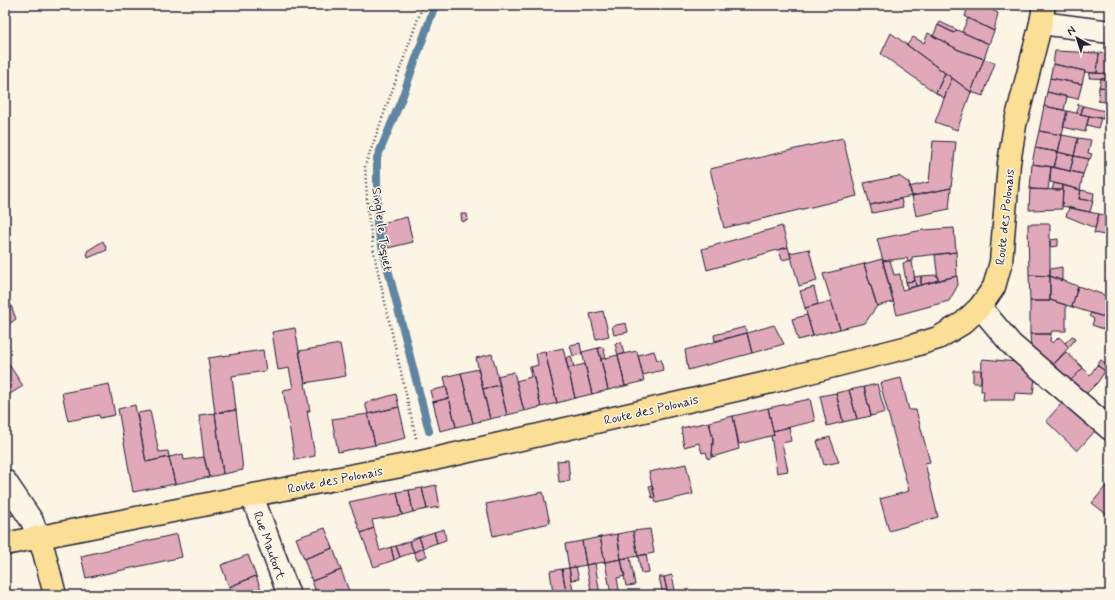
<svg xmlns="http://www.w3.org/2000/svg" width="1115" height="600" font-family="Mynerve,sans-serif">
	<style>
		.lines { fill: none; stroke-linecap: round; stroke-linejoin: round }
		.stream { stroke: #5f85a2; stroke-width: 8 }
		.building { fill: #e1a8ba; stroke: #22223b }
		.minor-casing { stroke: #22223b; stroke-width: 25 }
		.major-casing { stroke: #22223b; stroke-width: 25 }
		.path { stroke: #22223b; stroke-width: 2.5; stroke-dasharray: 1 3; stroke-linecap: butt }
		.minor { stroke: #fcf5e5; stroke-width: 22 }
		.major { stroke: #fbdf96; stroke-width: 22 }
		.labels { text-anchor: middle; stroke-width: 3; stroke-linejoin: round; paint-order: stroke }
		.street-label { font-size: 13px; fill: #22223b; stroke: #fcf5e5 }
	</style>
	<rect width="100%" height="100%" fill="#fcf5e5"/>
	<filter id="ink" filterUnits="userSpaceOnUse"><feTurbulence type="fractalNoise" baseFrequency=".025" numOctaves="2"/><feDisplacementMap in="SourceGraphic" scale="8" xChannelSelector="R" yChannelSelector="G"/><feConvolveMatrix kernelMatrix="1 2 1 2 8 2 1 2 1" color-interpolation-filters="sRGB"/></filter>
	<g filter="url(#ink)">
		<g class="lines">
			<path class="stream" d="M429,431l-52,-205v-68l25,-60 33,-93"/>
		</g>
		<path class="building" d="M968,5h15l15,8 -4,18 -29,-14z
			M968,18l26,13 -5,13 -27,-12z
			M940,22l17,8 -3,3 -16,-8z
			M938,25l16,8 3,-3 32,14 -5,15 -25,-9 -26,-14z
			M891,33l54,40 -9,20 -55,-39z
			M928,33l31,17 25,9 -13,33 -64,-47 6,-8 11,6z
			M1055,51l44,2 -2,20 -13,-1 1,-1 -32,-7z
			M1099,53l11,1v20l-13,-1z
			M984,59l11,4 -12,33 -12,-4z
			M1053,64l32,7 -3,13 -32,-6z
			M945,73l7,5 -8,20 -8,-5z
			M1090,73l20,1v5l-21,-1z
			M952,78l19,14 -14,38 -22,-8z
			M1050,78l32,6 -4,15 -31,-7z
			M1101,79h9l-2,9 -9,-1z
			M1099,87l9,1 -2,14 -8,-1z
			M1047,92l20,5 -3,13 -20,-4z
			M1078,104l5,2 -2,8 -4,-1z
			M1044,106l23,5 -5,24 -23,-4z
			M1083,106l22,5 -2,8 -22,-5z
			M1067,111l22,5 -4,16 -22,-5z
			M1105,111l5,1v8l-7,-1z
			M1089,116l12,2 -3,10 -11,-3z
			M1039,131l23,4 -4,17 -23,-4z
			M1062,135l16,3 -4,18 -16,-4z
			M843,138l14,58 -133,32 -14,-59z
			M1078,138l13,2 -3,13 4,1 -2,5 -16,-3z
			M933,141l23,1 -5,46 -39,8 -3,-9 20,-5z
			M1035,148l23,4 -4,15 -22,-3z
			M1058,152l16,4 -4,15 -16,-4z
			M1074,156l15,3 -6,15 -13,-3z
			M1032,164l19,3 -3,23 -18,-1z
			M1051,167l32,7 -3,16 -30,-8z
			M899,176l10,7 3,13 -42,9 -6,-22z
			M1054,183l9,2v5h-11z
			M1063,185l18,5 -2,9 14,2 -3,11 -28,-6z
			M951,188l-2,21 -33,7 -4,-20z
			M1030,189l33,1 -1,19 -33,1z
			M1081,190l13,3 -1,8 -14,-2z
			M901,199l2,8 -31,6 -2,-8z
			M1069,208l30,6 -4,14 -29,-12z
			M461,214h6l1,6 -6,2z
			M1099,214l11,2v20l-16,-3z
			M407,217l6,25 -25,6 -6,-25z
			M1028,224h22v52l-21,-1z
			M782,226l6,21 -81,23 -5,-21z
			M954,228l2,24 -44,5v4l-4,1 -1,-4 -24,3 -6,-22 46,-9z
			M1058,239v7l-8,1v-7z
			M103,241l4,9 -19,8 -1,-7z
			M788,247l3,11 -9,2 -3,-10z
			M809,249l8,32 -18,5 -9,-33z
			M956,252l1,24 -19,4 -3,-25z
			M882,259l11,43 -16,4 -13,-42z
			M890,260l4,15 6,-1 2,16 55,-14 1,9 -9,16 -52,14 -14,-54z
			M912,261l3,20 -9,1 -3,-19z
			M864,264l13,42 -12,17 -25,6 -17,-55z
			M1062,267v14l-12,-5v-7z
			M937,275l1,5 -17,5v-9z
			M1029,275l21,1v25h-20z
			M921,276v9l-5,1 -2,-9z
			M1050,276l28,10 -6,21 -22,-7z
			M915,281l1,5 -9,2 -1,-6z
			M1078,286l32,11v22l-38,-12z
			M814,287l4,17 -13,4 -5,-17z
			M9,300l7,19 -11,8v-24z
			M1050,300l16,5v26h-14l-1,3h-21v-33h20z
			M831,301l9,28 -27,7 -8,-28z
			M603,311l6,25 -13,3 -6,-25z
			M1091,313l19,6v11h-4l-14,-5 2,-6 -5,-3z
			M807,315l6,21 -15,4 -6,-21z
			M626,323l2,9 -14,3 -2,-9z
			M774,325l10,19 -32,9 -5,-20z
			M745,327l2,6 -32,8 -1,-6z
			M295,328l15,83h-3l8,45 -20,4 -12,-70 10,-2 -4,-20 -11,2 -6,-38z
			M747,333l5,20 -64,17 -3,-20z
			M1030,334h21l-1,7 3,2 6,-6 10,10 -17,19 -21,-20z
			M1072,336l4,2 -7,9 -4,-4z
			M621,342l3,12 -6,1 -3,-11z
			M580,343l2,11 -9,2 -3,-11z
			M340,344l6,32 -41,7 -6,-32z
			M603,347l3,11 -5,1 -3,-11z
			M563,348l12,50 -18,5 -12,-51z
			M598,348l10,42 -16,4 -10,-42z
			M263,350l3,21 -34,5 4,34 -21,3 -7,-55z
			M545,351l12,52 -16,4 -10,-40 7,-2 -2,-12z
			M637,351l7,30 -19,5 -7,-31z
			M654,351l3,9 4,-1 2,11 -20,5 -5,-20z
			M1066,352l17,16 -14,14 -17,-16z
			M492,354l8,31 -17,4 -7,-31z
			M618,355l7,31 -17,4 -7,-31z
			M571,356l3,11 -6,1 -2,-10z
			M982,359l36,3 17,16 -2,16 -18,-1 -1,7h-31l1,-9h-3z
			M6,360l17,26 -18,11v-36z
			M1101,360l7,6 -3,5 -8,-6z
			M585,364l7,30 -17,4 -7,-30z
			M1097,365l8,6 -7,11 -14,14 -15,-14 14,-14 7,7z
			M529,367h2l10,40 -17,4 -8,-30 15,-4z
			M478,369l12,50 -17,4 -12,-50z
			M973,370h8v13h-8z
			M514,372l10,39 -17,4 -10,-39z
			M461,373l12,50 -17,4 -12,-50z
			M901,378l8,32h7l14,52 -5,1 13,54 -49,14 -9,-32 29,-8 -29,-108z
			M109,384l6,31 -15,3 -1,-3 -31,6 -6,-28z
			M877,384l8,28 -14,4 -7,-29z
			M500,385l7,30 -17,4 -7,-30z
			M446,387l3,11 -16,4 -3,-11z
			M864,387l7,29 -14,3 -8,-29z
			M849,390l8,29 -14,3 -7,-29z
			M836,393l7,29 -16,4 -7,-30z
			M396,394l3,13 -31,7 -3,-11z
			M449,398l7,29 -16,4 -7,-29z
			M810,399l5,22 -42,10 -5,-23z
			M1062,403l33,28 -18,20 -31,-30z
			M135,405l11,57 23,-5 6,27 -42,8 -15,-83z
			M399,407l7,31 -31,7 -7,-31z
			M768,408l6,27 -35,9 -6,-28z
			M236,410l7,60 -20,4 -8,-61z
			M150,411l9,41 9,-1 1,6 -23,5 -9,-49z
			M215,413l8,61 -14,3 -5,-20 -5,-42z
			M368,414l7,31 -37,7 -6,-33z
			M733,416l6,33 -27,8 1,-18 -4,-17z
			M709,422l4,17 -1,18 -4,2 -2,-7 -4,1 -3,-10 -15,4 -3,-19z
			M789,427l2,14 -9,2 6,28 -11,2 -6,-37 3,-1 -1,-4z
			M830,437l9,25 -15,3 -7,-24z
			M183,454l1,6 20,-3 5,20 -34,7 -6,-27z
			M568,460l2,21 -11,1 -2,-21z
			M686,464l7,30 -37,9 -7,-31z
			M1110,481v36l-18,-14z
			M436,485l4,22 -13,2 -5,-21z
			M652,485l3,12 -3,1 -3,-12z
			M422,488l5,21 -14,3 -4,-22z
			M409,490l4,22 -11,3 -5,-23z
			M397,492l5,23 -30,5 2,8 -13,5 -12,-31z
			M543,492l7,31 -57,13 -7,-32z
			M5,502l10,13 -10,2z
			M325,528l8,20 -29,11 -8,-21z
			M374,528l6,23 11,-4 3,13 -20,7 -13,-34z
			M444,529l2,11 -9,3 -3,-11z
			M650,529l4,24 -16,3 -5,-25z
			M633,531l5,25 -17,3 -4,-25z
			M434,532l3,11 -14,5 -4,-11z
			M177,534l5,23 -96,21 -5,-22z
			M617,534l4,25 -16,3 -5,-25z
			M419,537l4,11 -9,4 -5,-11z
			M600,537l5,25 -19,3 -4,-24z
			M409,541l5,11 -14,5 -4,-11z
			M582,541l4,24 -17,3 -4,-24z
			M396,546l4,11 -6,3 -3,-13z
			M333,548l8,22 -29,11 -8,-22z
			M423,548l4,8 -10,4 -3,-8z
			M646,554l3,18 -8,1 -3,-17z
			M248,555l8,21 -27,11 -8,-22z
			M630,557l5,28 -9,1 -5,-27z
			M621,559l4,17 -8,2 3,17h-9l-6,-33z
			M595,563l5,32h-8l-6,-30z
			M576,567l3,12 -8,1 -2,-12z
			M569,568l4,22 -7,1 -4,-22z
			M562,569l4,22 -13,2 -3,-22z
			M341,570l8,21 -12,4h-20l-5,-14z
			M672,575l4,20h-8l-4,-18z
			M256,576l7,19h-31l-3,-8z
			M659,577h5l4,18h-5z"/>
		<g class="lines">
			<g class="minor-casing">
				<path id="minor" d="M1041,23l69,9
					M980,307l31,37 99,85
					M5,481l27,40 6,16
					M252,496l37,99"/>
			</g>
			<g class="major-casing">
				<path id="major" d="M38,537l6,15 11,43
					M5,544l416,-82 350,-80 141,-36 26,-8 25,-15 17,-16 14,-20 7,-25 8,-99 6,-38 26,-102 3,-18"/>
			</g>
			<path class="path" d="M416,438l-40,-175 -8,-49 -3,-48 58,-161"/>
			<use href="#minor" class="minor"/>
			<use href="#major" class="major"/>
		</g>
	</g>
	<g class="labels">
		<g class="street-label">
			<text transform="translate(1004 217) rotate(-84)" y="5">Route des Polonais</text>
			<text transform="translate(383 229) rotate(82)" y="5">Single le Toquet</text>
			<text transform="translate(651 409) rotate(-13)" y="5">Route des Polonais</text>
			<text transform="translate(335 479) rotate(-11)" y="5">Route des Polonais</text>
			<text transform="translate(270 545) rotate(70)" y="5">Rue Mautort</text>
		</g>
	</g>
	<rect width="1115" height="600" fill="none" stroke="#fcf5e5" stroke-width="20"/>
	<rect x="10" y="10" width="1095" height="580" fill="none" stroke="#22223b" stroke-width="1.5" filter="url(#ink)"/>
	<g transform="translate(1077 38) rotate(321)" stroke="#fcf5e5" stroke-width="3" paint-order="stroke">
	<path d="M0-3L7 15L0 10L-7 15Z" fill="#22223b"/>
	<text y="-6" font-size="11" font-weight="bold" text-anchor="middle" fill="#22223b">N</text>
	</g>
</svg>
